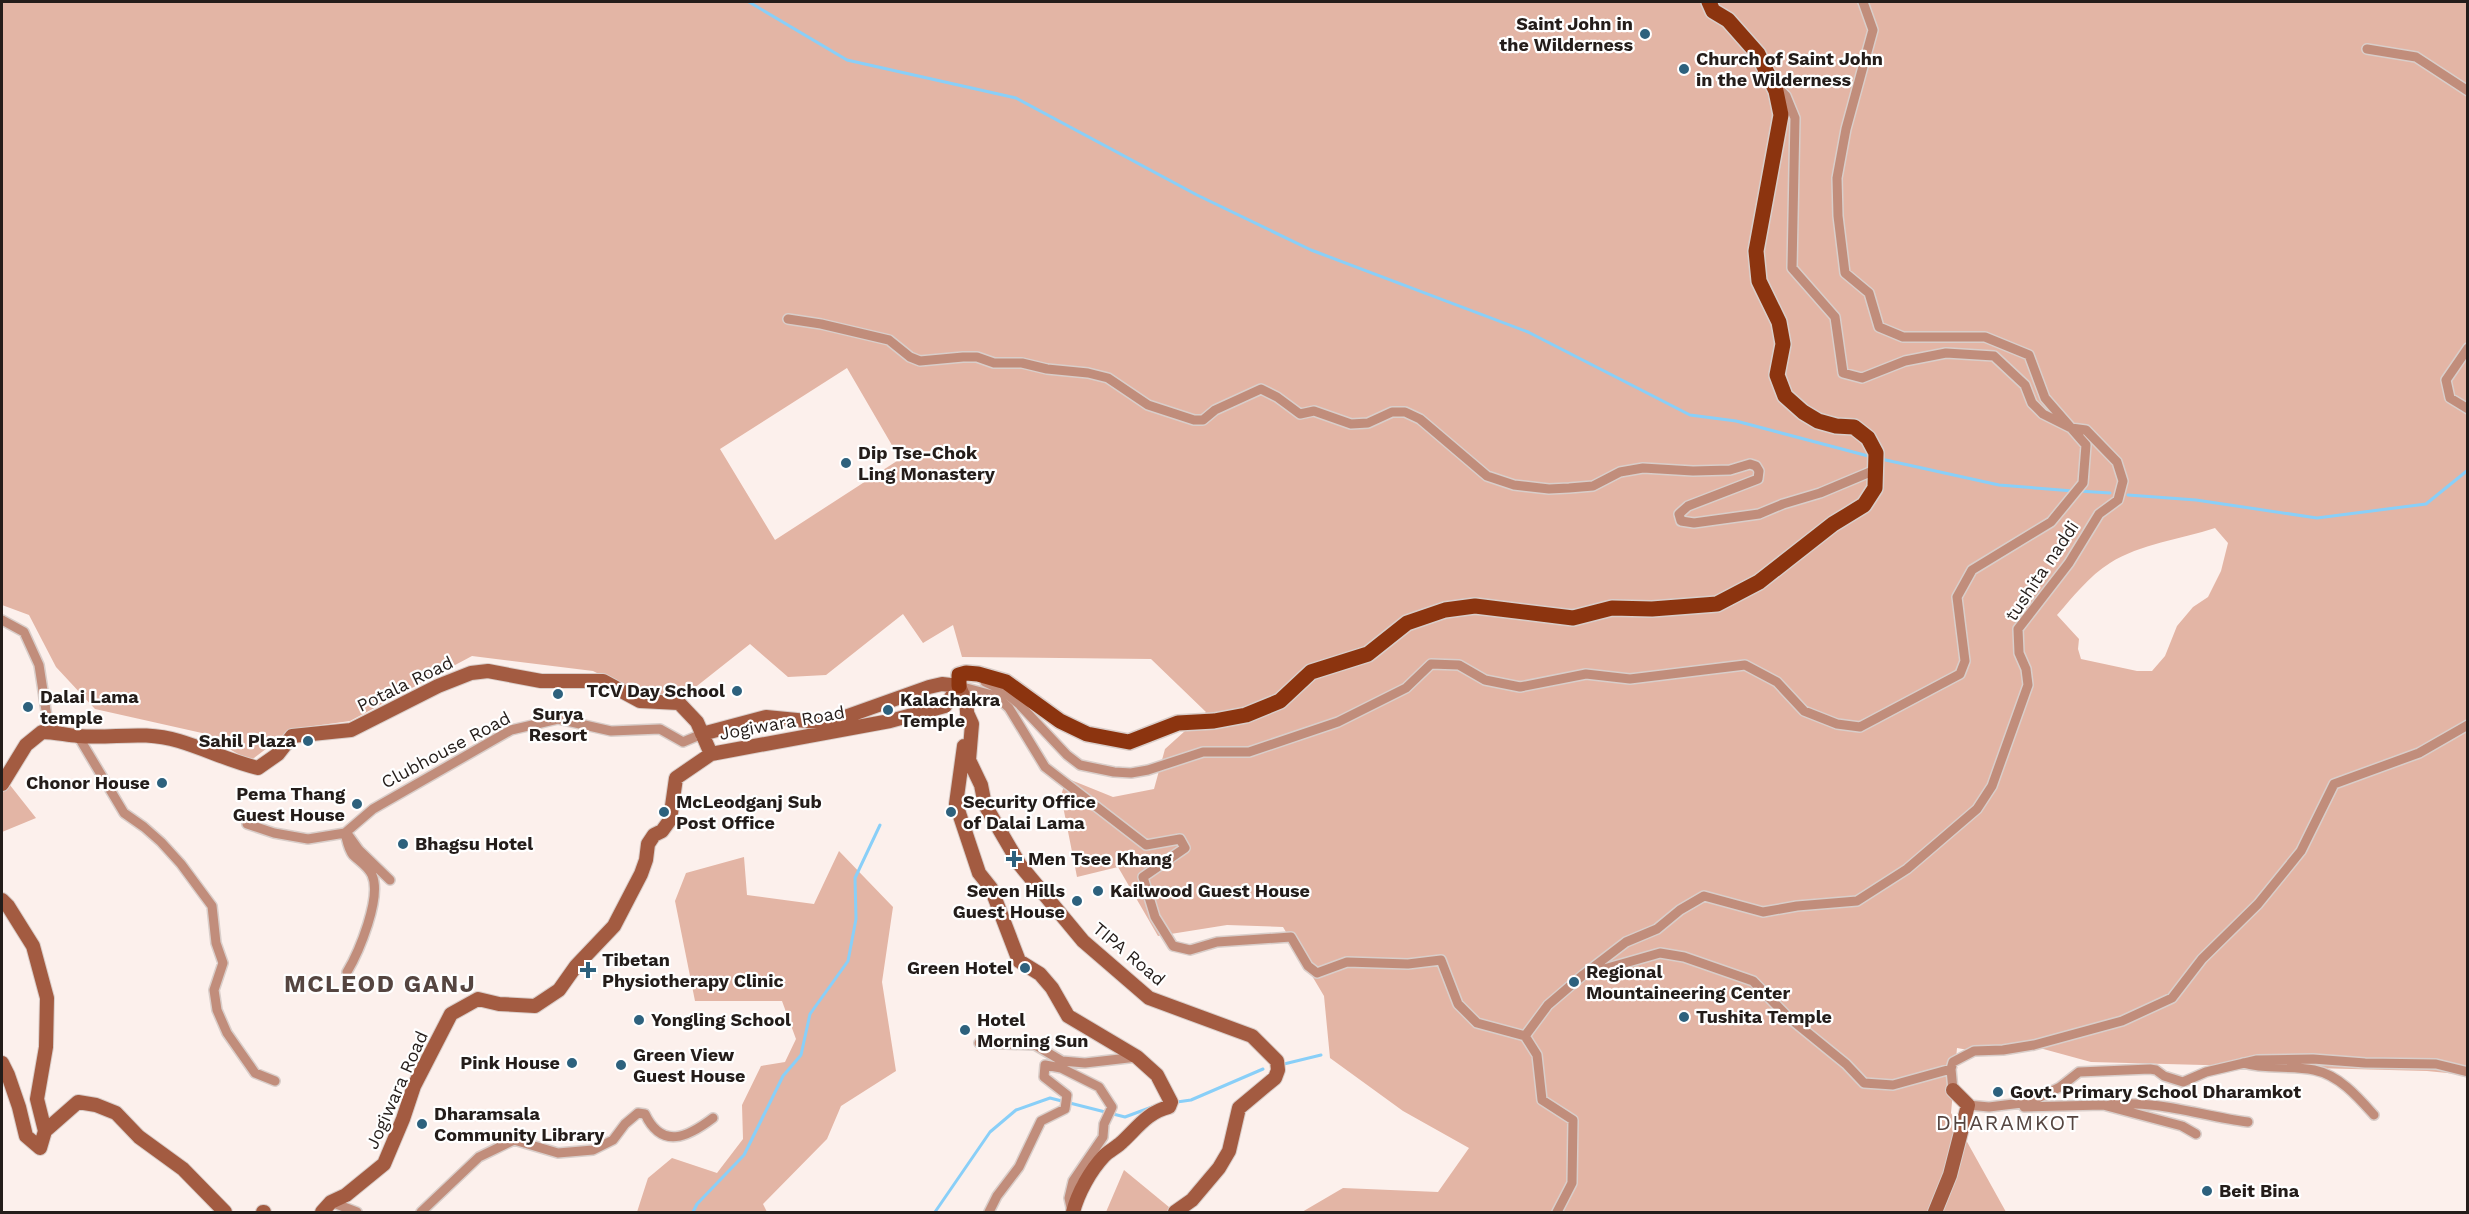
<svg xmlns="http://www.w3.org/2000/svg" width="2469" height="1214" font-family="'Work Sans',sans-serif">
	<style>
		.green { fill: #e3b5a5; fill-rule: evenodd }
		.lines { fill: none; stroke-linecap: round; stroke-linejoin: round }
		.stream { stroke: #89cff8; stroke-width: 3 }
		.street-casing { stroke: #d9ceca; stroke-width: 12 }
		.secondary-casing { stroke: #d9ceca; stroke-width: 16 }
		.primary-casing { stroke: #d9ceca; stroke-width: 18 }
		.street { stroke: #c18d7b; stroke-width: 9 }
		.secondary { stroke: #a35b41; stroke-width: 14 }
		.primary { stroke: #8c340f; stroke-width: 15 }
		.poi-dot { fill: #2d617d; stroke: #fff; stroke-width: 2 }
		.labels { text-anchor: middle; stroke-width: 4.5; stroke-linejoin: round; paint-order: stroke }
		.poi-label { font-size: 18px; font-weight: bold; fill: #241d1a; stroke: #fff; text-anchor: start }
		.street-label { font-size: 18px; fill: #241d1a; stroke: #fff }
		.quarter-label { font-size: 21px; letter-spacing: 1.5px; fill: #554540; stroke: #fff }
		.district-label { font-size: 24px; font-weight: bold; letter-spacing: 1.5px; fill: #554540; stroke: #fff }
	</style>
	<rect width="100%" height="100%" fill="#fcf0ec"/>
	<path class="green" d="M2,2h2465v1073l-40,-4 -336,-9 -55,-15 -62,4 -17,-3 -6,65 55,99h-704l41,-24 95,4 31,-44 -66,-37 -73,-53 -6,-62 -41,-69 -56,-2 -69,11 -40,-69 -41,10 -16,-81 5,-18 47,19 41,-8 11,-40 41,-37 -55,-53 -189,-2 -9,-32 -30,18 -20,-29 -77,61 -38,2 -38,-33 -67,53 -40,-1 -50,-25 -121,-15 -122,65 -58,8 -42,32 -48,-28 -107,-24 -39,-42 -27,-52 -27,-10zM847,368l53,91 -125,81 -55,-91zM2215,528l13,15 -7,28 -13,26 -15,10 -16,19 -12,30 -13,15h-15l-56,-12 -3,-10 1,-10 -22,-24c16,-18 32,-39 53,-52 30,-19 71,-24 105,-35z
		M2,775l34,43 -34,14z
		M839,851l54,56 -11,75 14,89 -55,35 -14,33 -64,65 4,8h-130l11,-34 24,-20 45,15 26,-34 -1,-34 19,-39 24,-4 11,-23 -14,-38h-87l-20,-100 11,-28 58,-16 3,38 67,9z
		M1124,1170l51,42h-69z"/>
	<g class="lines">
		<path class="stream" d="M749,2l98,58 169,38 181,97 114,55 217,82 162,83 46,6 136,36
			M1881,459l118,26 74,6
			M2079,491l31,2
			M2128,495l68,5 121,18 109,-14 42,-34
			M1284,1064l37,-9
			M1177,1102l14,-2 72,-31
			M693,1212l4,-8 47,-49 39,-79 18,-21 9,-41 38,-53 8,-42 -1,-41 25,-53
			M935,1212l55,-80 26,-22 34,-12 75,19 27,-10"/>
		<g class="street-casing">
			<path id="street" d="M2367,49l49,8 52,34
				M788,319l33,5 68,16 21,17 10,4 43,-4h14l17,6h28l25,6 41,4 20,5 40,27 46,15h9l12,-10 46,-21 16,8 23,17 14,-3 37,13 17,-1 24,-11h13l15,7 67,57 27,9 35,4 20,-1 24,-2 27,-14 23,-4 50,3 37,-1 20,-6 6,2 3,5 -1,8 -70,27 -9,8 2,7 13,2 65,-9 24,-10 37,-11 55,-23
				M2468,348l-22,32 4,18 18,11
				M2,620l22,12 15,33 8,52 13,15
				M985,682l17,8 17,14 48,51 13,10 34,7 17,1 17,-3 55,-18h46l89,-30 68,-34 25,-24 28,1 26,15 35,7 66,-13 44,5 115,-14 32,17 27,29 33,13 23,3 100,-53 5,-13 -8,-64 15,-27 79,-48 32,-39 3,-38 -41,-47 -16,-43 -44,-18h-82l-24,-10 -10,-34 -24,-20 -7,-57 -1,-38 9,-49 27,-99 -10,-28
				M961,683l-2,3 37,10 13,12 36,59 101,78 34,-6 5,9 -42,29 12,40 18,29 17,4 27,-8 74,-5 17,29 9,7 30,-11 61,2 33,-4 17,44 19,19 48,13
				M78,736l46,77 20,14 17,15 20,22 31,42 4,37 7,20 -9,27 3,20 10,23 28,40 20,8
				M247,824l27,9 34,6 37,-6 28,-24 138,-79 47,-11 53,12 49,-2 23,13 19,-8
				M345,833c2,7 3,16 8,22 6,6 15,11 19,20 10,22 -13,77 -25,97
				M349,836l10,14 31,30
				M1583,975l43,-33 31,-13 23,-19 24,-14 59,16 34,-6 60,-5 50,-32 70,-60 15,-23 36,-101 -2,-16 -7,-16 -1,-24 51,-66 30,-49 19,-14 5,-19 -6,-19 -31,-32 -15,-2 -28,-14 -11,-11 -7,-18 -31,-29 -48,-3 -41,8 -43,17 -19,-5 -8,-56 -43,-49 3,-150 -9,-22 -10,-10
				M1525,1036l23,-31 35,-30 77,-22 24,4 69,24 34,35 59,48 18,19 29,2 58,-16
				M1525,1036l12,19 5,45 31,20 -1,63 -15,29
				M979,1043l56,2 27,16 23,2 52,-6
				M2243,1063c23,7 48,2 71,7 25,5 44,27 60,45
				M1953,1090l-2,-21 2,-7 21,-11 29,-1 31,-5 88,-24 50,-23 30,-39 56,-55 43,-53 33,-67 85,-31 49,-28
				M1968,1105l21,2 41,-5 30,-15 19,-15 71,-3 6,1 8,6 19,6 23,-10 51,-12 56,-1 52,4 71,1 32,8
				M2109,1105c47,-6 92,11 139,17
				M2024,1107l79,-2 79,21 14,8
				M331,1202l26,10
				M421,1212l58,-55 35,-17 44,13 35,-3 20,-10 12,-16 13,-11 7,1c17,36 43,23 68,4
				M989,1212l8,-16 22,-29 22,-46 24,-12 2,-14 -23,-18 1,-12 16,3 38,19 13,20 -8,17 -1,13 -30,44 -4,17 3,14"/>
		</g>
		<g class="secondary-casing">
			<path id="secondary" d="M959,686l7,16 2,19
				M967,713l5,11 -3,36 12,25 4,20 35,60 63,76 66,57 103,38 25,25 1,9 -3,8 -36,30 -10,43 -10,17 -27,32 -17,12
				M702,734l64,-17 62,6 101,-36 13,-3 17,2
				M964,746l-8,58 23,69 12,15 28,73 21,13 12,14 16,28 69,41 20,18 14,27 -2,5c-21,5 -31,20 -47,35 -5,5 -13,9 -18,14 -14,15 -26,37 -31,56
				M2,784l24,-39 16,-13c12,0 24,3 36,4 37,3 63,-6 101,5 27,8 50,20 79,27l20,-14 14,-18 59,-6 87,-44 33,-13 17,-2 53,10h62l37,20 39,2 18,19 14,32
				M2,900l6,6 25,40 14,52 -1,49 -9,52 8,32
				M2,1063l6,12 11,32 7,29 14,12 5,-17 33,-29 18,3 20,8 23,24 44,32 42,43
				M263,1212h1
				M322,1212l9,-10 15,-7 38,-31 19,-45 11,-33 37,-72 27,-15 21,5 36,2 24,-16 17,-24 38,-40 27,-52 5,-14 2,-16 6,-9 8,-4 8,-11 6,-42 35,-24 179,-33 55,-15 14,-20
				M1935,1212l15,-37 18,-70 -15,-15"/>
		</g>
		<g class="primary-casing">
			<path id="primary" d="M959,686v-11l7,-2 12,1 28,8 54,39 27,13 42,8 49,-19 36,-2 32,-6 34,-14 31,-29 57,-18 39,-31 38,-13 30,-4 98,12 39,-10 40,1 65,-5 42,-22 74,-58 31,-19 11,-17 1,-35 -8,-15 -14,-11 -18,-1 -18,-5 -15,-9 -18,-16 -8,-21 6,-31 -4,-22 -20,-41 -3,-30 25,-136 -5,-24 -18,-37 -30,-34 -15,-9 -4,-9"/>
		</g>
		<use href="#street" class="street"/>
		<use href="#secondary" class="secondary"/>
		<use href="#primary" class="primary"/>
	</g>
	<g class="poi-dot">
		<circle cx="1645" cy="34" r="6"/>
		<circle cx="1684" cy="69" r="6"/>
		<circle cx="846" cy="463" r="6"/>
		<circle cx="737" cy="691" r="6"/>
		<circle cx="558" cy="694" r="6"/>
		<circle cx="28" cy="707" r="6"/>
		<circle cx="888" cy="710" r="6"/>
		<circle cx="308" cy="741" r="6"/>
		<circle cx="162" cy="783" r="6"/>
		<circle cx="357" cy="804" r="6"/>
		<circle cx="664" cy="812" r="6"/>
		<circle cx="951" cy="812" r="6"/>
		<circle cx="403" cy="844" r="6"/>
		<path d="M1011 850h6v6h6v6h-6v6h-6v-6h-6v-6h6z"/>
		<circle cx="1098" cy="891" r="6"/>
		<circle cx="1077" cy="901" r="6"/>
		<circle cx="1025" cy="968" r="6"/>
		<path d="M585 961h6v6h6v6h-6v6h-6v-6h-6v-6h6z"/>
		<circle cx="1574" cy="982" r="6"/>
		<circle cx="1684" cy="1017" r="6"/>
		<circle cx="639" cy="1020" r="6"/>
		<circle cx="965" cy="1030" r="6"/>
		<circle cx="572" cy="1063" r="6"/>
		<circle cx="621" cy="1065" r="6"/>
		<circle cx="1998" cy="1092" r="6"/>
		<circle cx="422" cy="1124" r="6"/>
		<circle cx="2207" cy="1191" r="6"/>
	</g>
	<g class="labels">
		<g class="poi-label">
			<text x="1633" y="30" text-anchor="end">Saint John in<tspan x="1633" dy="21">the Wilderness</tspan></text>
			<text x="1696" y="65">Church of Saint John<tspan x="1696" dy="21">in the Wilderness</tspan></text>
			<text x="858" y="459">Dip Tse-Chok<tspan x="858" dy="21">Ling Monastery</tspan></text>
			<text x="725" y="697" text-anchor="end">TCV Day School</text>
			<text x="40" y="703">Dalai Lama<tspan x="40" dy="21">temple</tspan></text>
			<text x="900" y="706">Kalachakra<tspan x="900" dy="21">Temple</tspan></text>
			<text x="558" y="720" text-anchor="middle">Surya<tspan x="558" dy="21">Resort</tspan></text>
			<text x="296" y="747" text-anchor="end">Sahil Plaza</text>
			<text x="150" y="789" text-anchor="end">Chonor House</text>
			<text x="345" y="800" text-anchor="end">Pema Thang<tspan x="345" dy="21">Guest House</tspan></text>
			<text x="676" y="808">McLeodganj Sub<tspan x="676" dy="21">Post Office</tspan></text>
			<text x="963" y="808">Security Office<tspan x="963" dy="21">of Dalai Lama</tspan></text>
			<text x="415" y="850">Bhagsu Hotel</text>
			<text x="1028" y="865">Men Tsee Khang</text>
			<text x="1065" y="897" text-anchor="end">Seven Hills<tspan x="1065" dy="21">Guest House</tspan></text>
			<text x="1110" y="897">Kailwood Guest House</text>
			<text x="602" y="966">Tibetan<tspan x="602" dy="21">Physiotherapy Clinic</tspan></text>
			<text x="1013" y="974" text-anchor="end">Green Hotel</text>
			<text x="1586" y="978">Regional<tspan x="1586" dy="21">Mountaineering Center</tspan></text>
			<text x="1696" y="1023">Tushita Temple</text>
			<text x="651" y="1026">Yongling School</text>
			<text x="977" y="1026">Hotel<tspan x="977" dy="21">Morning Sun</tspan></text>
			<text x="633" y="1061">Green View<tspan x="633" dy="21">Guest House</tspan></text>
			<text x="560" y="1069" text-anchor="end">Pink House</text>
			<text x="2010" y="1098">Govt. Primary School Dharamkot</text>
			<text x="434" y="1120">Dharamsala<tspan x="434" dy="21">Community Library</tspan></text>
			<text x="2219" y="1197">Beit Bina</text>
		</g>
		<g class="street-label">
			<text transform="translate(2042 571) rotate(-56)" y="6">tushita naddi</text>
			<text transform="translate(405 684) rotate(-26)" y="6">Potala Road</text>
			<text transform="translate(782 723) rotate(-10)" y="6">Jogiwara Road</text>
			<text transform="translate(446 750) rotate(-28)" y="6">Clubhouse Road</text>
			<text transform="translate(1129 954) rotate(40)" y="6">TIPA Road</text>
			<text transform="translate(397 1090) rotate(-66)" y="6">Jogiwara Road</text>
		</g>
		<g class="quarter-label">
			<text x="2008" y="1130">DHARAMKOT</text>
		</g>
		<g class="district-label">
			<text x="380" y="992">MCLEOD GANJ</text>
		</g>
	</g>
	<rect width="2469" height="1214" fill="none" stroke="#241d1a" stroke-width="6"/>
</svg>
